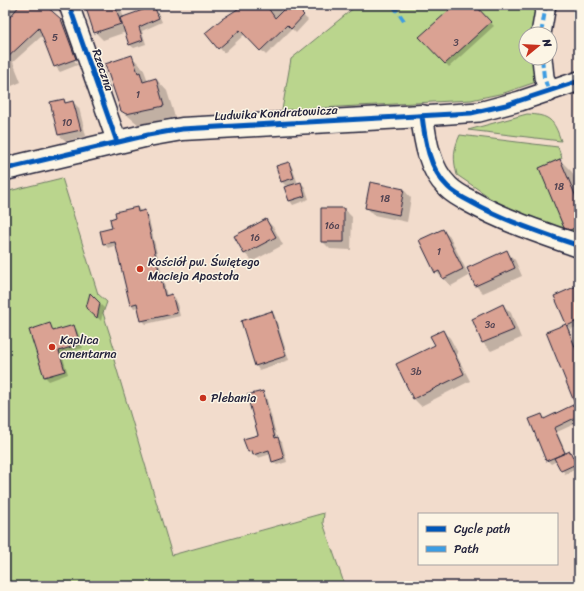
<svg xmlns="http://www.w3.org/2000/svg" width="584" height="591" font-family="Sriracha,sans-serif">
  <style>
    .green { fill: #bad58d; stroke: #6e7c64 }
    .shadow { fill: #0003 }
    .building { fill: #daa293; stroke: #22223b }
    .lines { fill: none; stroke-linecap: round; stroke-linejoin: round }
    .street-casing { stroke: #22223b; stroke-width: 22 }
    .secondary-casing { stroke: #22223b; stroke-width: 25 }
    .street { stroke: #fcf5e5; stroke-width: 19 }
    .secondary { stroke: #fcf5e5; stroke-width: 22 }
    .quiet { stroke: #3c9ce2; stroke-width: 4; stroke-dasharray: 8 4; stroke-linecap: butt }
    .cycleway-casing { stroke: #fcf5e5; stroke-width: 8 }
    .cycleway { stroke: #0057b8; stroke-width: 5 }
    .poi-dot { fill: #c8321e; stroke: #fcf5e5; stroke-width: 1.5 }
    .labels { text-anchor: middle; stroke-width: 3; stroke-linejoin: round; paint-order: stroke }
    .number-label { font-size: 10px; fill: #504251 }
    .street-label { font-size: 12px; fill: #22223b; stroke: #fcf5e5 }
    .poi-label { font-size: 12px; fill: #22223b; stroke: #fcf5e5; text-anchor: start }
  </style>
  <rect width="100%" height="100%" fill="#f2dccc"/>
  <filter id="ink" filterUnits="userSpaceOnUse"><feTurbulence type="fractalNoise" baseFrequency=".025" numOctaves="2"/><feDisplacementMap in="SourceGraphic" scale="8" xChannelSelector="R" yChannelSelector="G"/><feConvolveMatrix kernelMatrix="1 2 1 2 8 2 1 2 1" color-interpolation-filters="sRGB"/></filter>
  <g filter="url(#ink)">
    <path class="green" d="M353,5H540L537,34H526V58H536L539,81L504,93L471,100L282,110L291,59L355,7Z
      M527,114C550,115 554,120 561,141L468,130Z
      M460,135L558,147L562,158L540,168L566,231L579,226V237L486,201L488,196L457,175C453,159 453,150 460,135Z
      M62,178L98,294L107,302L103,313L116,354L114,360L172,555L324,513L323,523L345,586H5V192Z"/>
    <path class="shadow" d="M5,5H43L60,19L76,64L78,63L63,23L66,25L80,64L60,72L55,66L43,35L13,62L21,82L7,88L5,86V28L13,18L5,12Z
      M86,5H119L124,18L153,7L157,11L162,22L142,31L146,44L134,48L130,45L126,32L103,40L95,32Z
      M244,5H276L282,13L289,5H292L308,20L296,33L292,29L266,55L245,34L224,53L207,34Z
      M456,5H474L494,26L449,67L421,37Z
      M131,56L143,68L148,81L156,79L167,91L175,117L139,125L121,110Z
      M64,100L67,104L73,102L79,108L86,136L66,141L59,135L51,103Z
      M560,160L572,172L579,190V240L565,227Z
      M288,163L292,167L298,184L301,183L305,187L309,199L293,205L290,201L285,188L287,187L282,182L277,167Z
      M404,190L411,198L407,222L374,215L366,207Z
      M137,208L148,215L167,296L172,295L176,299L180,316L146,324L142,320L139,307L134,308L131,304L117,245L108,248L104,244L101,232L113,229Z
      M344,209L352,217L351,250L330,249L322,241Z
      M266,220L274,228L283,245L253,261L245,254L236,237Z
      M442,230L450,237L469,276L451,286L436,272Z
      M507,252L515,260L522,276L483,293L475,285Z
      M579,286V326L571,329L568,325V327L555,296Z
      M91,295L104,308L101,321L87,307Z
      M503,305L511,313L521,338L491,351L483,343Z
      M272,312L275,316L289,360L259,370L256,366L242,322Z
      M50,325L55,332L73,326L77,330L83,348L62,354L68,374L49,381L45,377L30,331Z
      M565,325L569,328L579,354V422L557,432L566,453L569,452L573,456L579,468L565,474L557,461L551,464L547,460L542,415L546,419L576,404Z
      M443,331L450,338L458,353L456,354L470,381L421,406L414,399L397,365L436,346Z
      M262,392L266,396L277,438L282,442L287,462L277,465L273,462L271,454L258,458L249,452L259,436Z"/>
    <path class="building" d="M20,5H45L61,19L76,59L54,67L39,28L5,60V23Z
      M85,5H115L121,24L94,33Z
      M244,5H266L275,18L288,5H294L304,15L291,29L287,25L260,51L240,30L218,49L205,33L222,19Z
      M455,5H475L491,22L445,64L419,37Z
      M154,6L159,18L139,27L143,40L129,45L120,18Z
      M132,55L138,73L140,72L143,82L156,78L164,106L126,114L121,111L105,64Z
      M64,99L65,103L73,101L81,130L58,135L50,102Z
      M560,159L579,204V226L570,230L564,228L539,168Z
      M289,162L294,178L281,182L276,166Z
      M301,182L305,196L289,201L284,187Z
      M370,182L404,189L399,215L365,208Z
      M137,207L138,212L145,210L165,296L172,294L177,313L141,321L137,303L130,305L115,242L103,244L100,231L112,228L110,219L116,217L115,212Z
      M321,208H344V242H321Z
      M266,219L276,237L244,254L234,236Z
      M443,229L463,269L443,279L439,271L435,273L419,240Z
      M507,250L515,268L475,286L467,268Z
      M579,285V320L567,326L554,296Z
      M90,293L100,303L97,318L86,308Z
      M503,304L514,330L482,343L472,319Z
      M272,311L286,356L255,366L241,321Z
      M50,323L53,331L74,325L80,344L59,351L65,371L44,377L29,330Z
      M566,324L579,357V416L554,428L565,453L546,461L529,419L542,414L544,419L575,404L546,332Z
      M443,330L464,374L413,399L396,364L435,345L430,336Z
      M263,391L275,438L278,437L284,458L272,462L269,450L253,455L252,451L248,452L243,439L258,435L247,395Z
      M570,451L576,464L561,471L554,458Z"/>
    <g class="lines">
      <g class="street-casing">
        <path id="street" d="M69,5L117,142
          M541,34L546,5
          M542,58L544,77L549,92
          M422,116L479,112L520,101L579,81"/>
      </g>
      <g class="secondary-casing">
        <path id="secondary" d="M5,169L148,135L182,129L422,116C425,140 429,169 448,187C454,193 463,198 471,202C505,221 542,233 579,246"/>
      </g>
      <use href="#street" class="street"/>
      <use href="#secondary" class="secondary"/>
      <path class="quiet" d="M393,5L404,21
        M541,34L546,5
        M542,58L544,77L549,92"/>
      <g class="cycleway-casing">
        <path id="cycleway" d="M69,5L117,142
          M422,116C425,140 429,169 448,187C454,193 463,198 471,202C505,221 542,233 579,246
          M5,169L148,135L182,129L471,113L506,105L579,81"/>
      </g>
      <use href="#cycleway" class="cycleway"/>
    </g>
  </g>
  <g class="poi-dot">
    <circle cx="140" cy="269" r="4"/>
    <circle cx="52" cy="347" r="4"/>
    <circle cx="203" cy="398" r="4"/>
  </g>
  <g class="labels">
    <g class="number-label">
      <text x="55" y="41">5</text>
      <text x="456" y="46">3</text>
      <text x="138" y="98">1</text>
      <text x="67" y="126">10</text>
      <text x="559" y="190">18</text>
      <text x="385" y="202">18</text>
      <text x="332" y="229">16a</text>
      <text x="255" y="241">16</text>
      <text x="439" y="255">1</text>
      <text x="490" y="328">3a</text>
      <text x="416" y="375">3b</text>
    </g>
    <g class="street-label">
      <text transform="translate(103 70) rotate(71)" y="4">Rzeczna</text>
      <text transform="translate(276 113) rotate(-3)" y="4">Ludwika Kondratowicza</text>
    </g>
    <g class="poi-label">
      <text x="148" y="266">Kościół pw. Świętego<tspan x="148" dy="14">Macieja Apostoła</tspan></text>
      <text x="60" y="344">Kaplica<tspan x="60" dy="14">cmentarna</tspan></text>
      <text x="211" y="402">Plebania</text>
    </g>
  </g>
  <rect width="584" height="591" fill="none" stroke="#fcf5e5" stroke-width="20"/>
  <rect x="10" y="10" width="564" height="571" fill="none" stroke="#22223b" stroke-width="1.5" filter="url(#ink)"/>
  <rect x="418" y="513" width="140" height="52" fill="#fcf5e5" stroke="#a5a1a1"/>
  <rect x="426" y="526" width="20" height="6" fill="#0057b8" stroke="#a5a1a1"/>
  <text x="454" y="533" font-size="12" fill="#22223b">Cycle path</text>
  <rect x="426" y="546" width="20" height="6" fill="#3c9ce2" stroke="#a5a1a1"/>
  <text x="454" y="553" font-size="12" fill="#22223b">Path</text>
  <g transform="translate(538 46) rotate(72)"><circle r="19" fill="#fcf5e5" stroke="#a5a1a1"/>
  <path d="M0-3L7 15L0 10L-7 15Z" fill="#c8321e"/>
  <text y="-6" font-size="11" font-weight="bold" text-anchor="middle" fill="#22223b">N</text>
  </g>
</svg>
